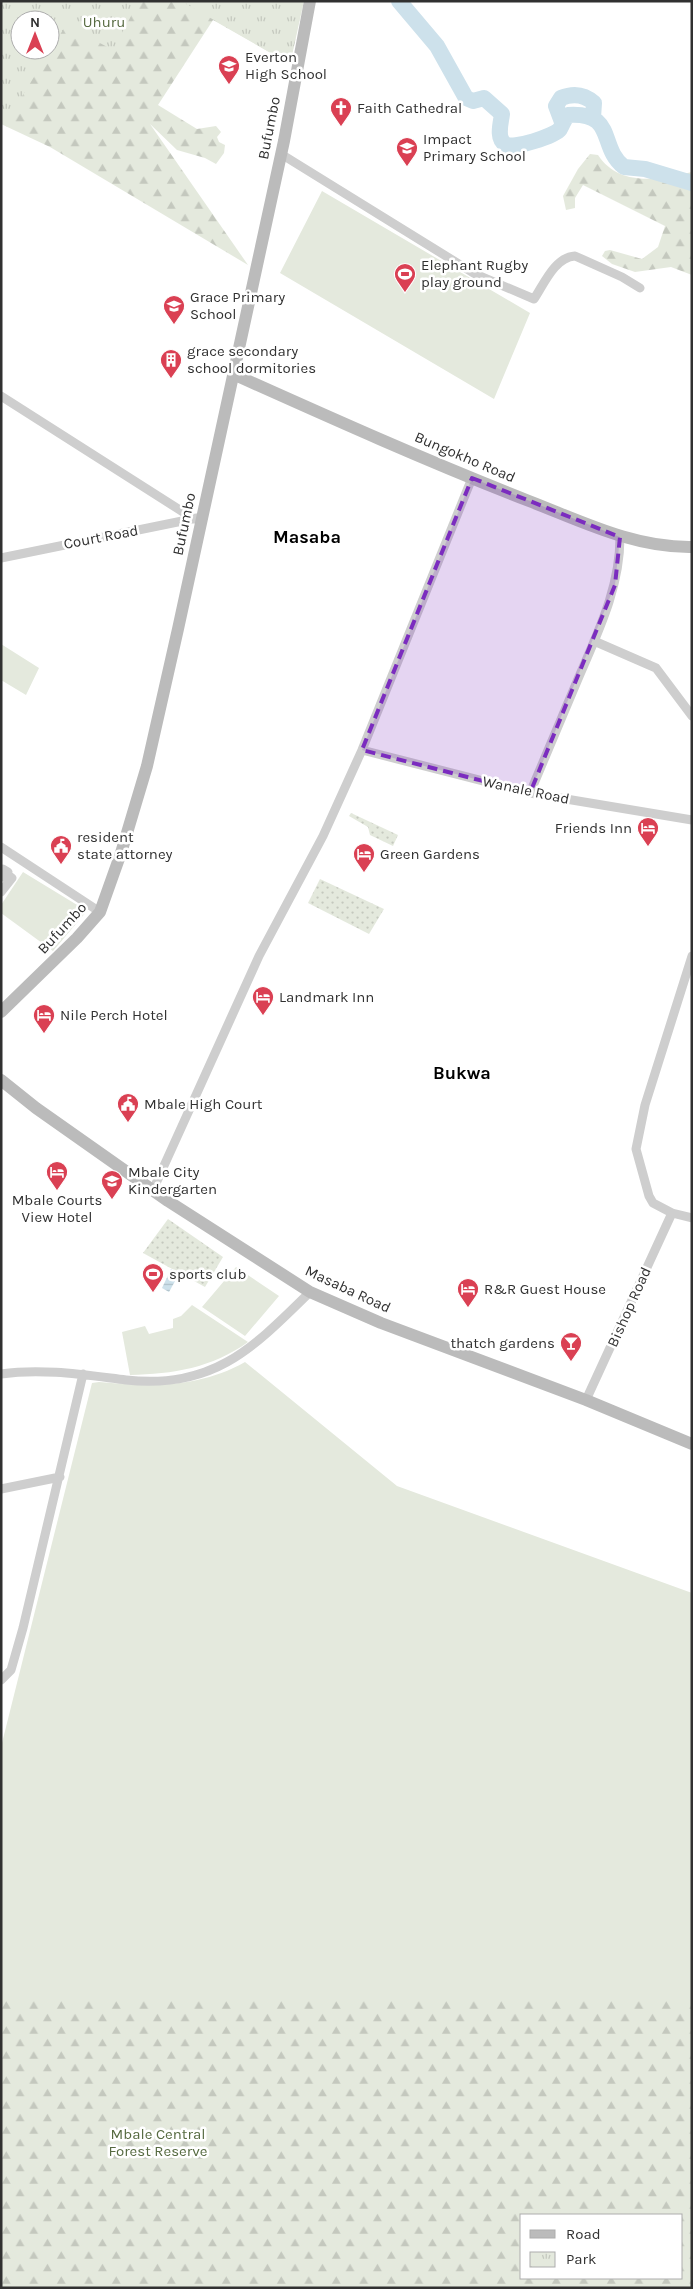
<svg xmlns="http://www.w3.org/2000/svg" width="693" height="2289" font-family="Karla,sans-serif">
  <style>
    .grass { fill: #e4e9dd }
    .forest { fill: url(#forest-firs); fill-rule: evenodd }
    .park { fill: url(#park-tufts); fill-rule: evenodd }
    .garden { fill: url(#garden-dots) }
    .water { fill: url(#water-rules) }
    .lines { fill: none; stroke-linecap: round; stroke-linejoin: round }
    .river { stroke: #cde1eb; stroke-width: 16 }
    .street { stroke: #cecece; stroke-width: 9 }
    .secondary { stroke: #bbb; stroke-width: 12 }
    .marked { fill: #7b2cbf; fill-opacity: 0.2; stroke: #7b2cbf; stroke-width: 4; stroke-dasharray: 10 6; stroke-linejoin: round }
    .labels { text-anchor: middle; stroke-width: 5; stroke-linejoin: round; paint-order: stroke }
    .park-label { font-size: 15px; fill: #566a40; stroke: #fff }
    .poi-label { font-size: 15px; fill: #313131; stroke: #fff; text-anchor: start }
    .street-label { font-size: 15px; fill: #313131; stroke: #fff }
    .quarter-label { font-size: 18px; font-weight: bold; fill: #000; stroke: #fff }
  </style>
  <defs>
    <pattern id="forest-firs" width="22" height="20" patternUnits="userSpaceOnUse" patternTransform="scale(1.25)"><rect width="22" height="20" fill="#e4e9dd"/><path d="M5 1l3.5 6h-7zM16 11l3.5 6h-7z" fill="#c4c8be"/></pattern>
    <pattern id="park-tufts" width="24" height="20" patternUnits="userSpaceOnUse" patternTransform="scale(1.25)"><rect width="24" height="20" fill="#e4e9dd"/><path d="M3 7l-1-3M5 7V3M7 7l1-3M15 17l-1-3M17 17v-4M19 17l1-3" fill="none" stroke="#c4c8be"/></pattern>
    <pattern id="garden-dots" width="8" height="8" patternUnits="userSpaceOnUse" patternTransform="scale(1.25)"><rect width="8" height="8" fill="#e4e9dd"/><path d="M2 2h.1M6 6h.1" fill="none" stroke="#c4c8be" stroke-width="1.8" stroke-linecap="round"/></pattern>
    <pattern id="water-rules" width="6" height="5" patternUnits="userSpaceOnUse" patternTransform="scale(1.25)"><rect width="6" height="5" fill="#cde1eb"/><path d="M0 2.5h6" fill="none" stroke="#b0c2ca"/></pattern>
  </defs>
  <rect width="100%" height="100%" fill="#fff"/>
  <path class="grass" d="M322,191L530,313L494,399L280,273Z
    M1,644L39,668L26,695L1,680Z
    M23,872L87,911L53,951L1,913V905Z
    M236,1267L279,1296L245,1336L202,1307Z
    M192,1305L248,1342C212,1368 173,1374 130,1375L122,1332L145,1326L149,1334L173,1328V1319L181,1316Z
    M245,1362L397,1486L692,1593V2129L1,2122V1747L92,1383L99,1382C150,1387 199,1388 245,1362Z"/>
  <path class="forest" d="M1,1H304L290,64L213,20L158,105L197,129L216,126L221,132L217,137L219,142L225,145L224,153L216,164L205,158L177,150L150,124L248,265L50,147L1,124ZM20,20H50V50H20Z
    M590,154L598,155C619,187 659,180 692,172V275L671,267L635,272L612,264L602,256L605,251L610,250L642,259L658,247L665,226L583,185L575,198V208L566,210L563,196L578,169Z
    M1,1997L692,1998V2288H1ZM522,2215H682V2278H522Z"/>
  <path class="park" d="M1,1H139L113,50L66,25L8,119L1,116ZM20,20H50V50H20Z
    M181,1H303L290,64Z"/>
  <path class="garden" d="M351,813L398,835L393,846L370,835L368,827L349,816Z
    M320,879L384,909L369,934L308,903Z
    M168,1219L223,1257L205,1287L143,1253Z"/>
  <path class="water" d="M171,1269L179,1274L169,1292L162,1288Z"/>
  <g class="lines">
    <path class="river" d="M399,1L437,46L466,98L473,101L484,98L502,114C501,123 496,138 505,144C512,150 555,136 560,129C563,124 564,119 568,115C617,112 598,147 624,167L645,169L692,183
      M562,122L556,106L561,98C573,93 584,94 594,103L593,118"/>
    <path class="street" d="M281,154L475,274L534,299C544,284 555,257 575,256L622,277L640,288
      M1,396L194,519
      M1,558L197,518
      M594,641L656,668L692,716
      M362,750L530,793L692,820
      M530,793C546,755 562,717 578,679C598,632 620,588 620,537
      M1,847L100,912
      M1,871L3,869L8,872L4,877L6,878L8,875L12,878L1,892
      M692,956L645,1105L636,1149L649,1196L653,1203L672,1213L692,1218
      M153,1190L259,956L323,836L362,750L472,478
      M1,1374C43,1368 85,1375 126,1380C214,1389 252,1349 310,1292
      M586,1400L672,1213
      M1,1489L60,1477
      M1,1680L11,1670L23,1628L83,1374"/>
    <path class="secondary" d="M233,374C331,418 429,462 529,501C581,521 634,548 692,547
      M1,1012L77,938L100,912L121,853L147,766L178,629L284,141L310,1
      M1,1080L36,1108L168,1201L310,1292L381,1323L586,1400L692,1444"/>
  </g>
  <path class="marked" d="M472,478L620,537L615,585L530,793L362,750Z"/>
  <defs>
    <g id="school-pin" transform="scale(1.125)"><path d="M0 17L-7.5 6A9.5 9.5 0 1 1 7.5 6Z" fill="#da4053" stroke="#fff"/><path d="M0-5L7-2L0 1L-7-2ZM-4 1L0 2.5L4 1V4Q0 6-4 4Z" fill="#fff"/></g>
    <g id="church-pin" transform="scale(1.125)"><path d="M0 17L-7.5 6A9.5 9.5 0 1 1 7.5 6Z" fill="#da4053" stroke="#fff"/><path d="M-1.2-6h2.4v3.5h3.3v2.4h-3.3V6h-2.4V-.1h-3.3v-2.4h3.3Z" fill="#fff"/></g>
    <g id="stadium-pin" transform="scale(1.125)"><path d="M0 17L-7.5 6A9.5 9.5 0 1 1 7.5 6Z" fill="#da4053" stroke="#fff"/><path d="M0-5a6.5 5 0 1 0 0 10a6.5 5 0 1 0 0-10ZM-3.5-1.8h7v3.6h-7Z" fill="#fff"/></g>
    <g id="building-pin" transform="scale(1.125)"><path d="M0 17L-7.5 6A9.5 9.5 0 1 1 7.5 6Z" fill="#da4053" stroke="#fff"/><path d="M-4-6H4V6H1V3H-1V6H-4ZM-2.5-4.3h1.7v1.8h-1.7ZM.8-4.3h1.7v1.8H.8ZM-2.5-1h1.7V.8h-1.7ZM.8-1h1.7V.8H.8Z" fill="#fff"/></g>
    <g id="hotel-pin" transform="scale(1.125)"><path d="M0 17L-7.5 6A9.5 9.5 0 1 1 7.5 6Z" fill="#da4053" stroke="#fff"/><path d="M-6-4.5h1.5V1H6V5H4.5V3h-9V5H-6ZM-4 0a1.8 1.8 0 1 1 3.6 0ZM.5 0V-2.5h3Q6-2.5 6 0Z" fill="#fff"/></g>
    <g id="civic-pin" transform="scale(1.125)"><path d="M0 17L-7.5 6A9.5 9.5 0 1 1 7.5 6Z" fill="#da4053" stroke="#fff"/><path d="M-.6-6.5H3V-4.5H.6V-3L4-1V1h2V6H-6V1h2V-1L-.6-3ZM-1.2 2.5V6h2.4V2.5Z" fill="#fff"/></g>
    <g id="bar-pin" transform="scale(1.125)"><path d="M0 17L-7.5 6A9.5 9.5 0 1 1 7.5 6Z" fill="#da4053" stroke="#fff"/><path d="M-6-5H6L.8 .8V4.5H3.5V6h-7V4.5H-.8V.8Z" fill="#fff"/></g>
  </defs>
  <g fill-rule="evenodd">
    <use href="#school-pin" x="229" y="66"/>
    <use href="#church-pin" x="341" y="108"/>
    <use href="#school-pin" x="407" y="148"/>
    <use href="#stadium-pin" x="405" y="274"/>
    <use href="#school-pin" x="174" y="306"/>
    <use href="#building-pin" x="171" y="360"/>
    <use href="#hotel-pin" x="648" y="828"/>
    <use href="#civic-pin" x="61" y="846"/>
    <use href="#hotel-pin" x="364" y="854"/>
    <use href="#hotel-pin" x="263" y="997"/>
    <use href="#hotel-pin" x="44" y="1015"/>
    <use href="#civic-pin" x="128" y="1104"/>
    <use href="#hotel-pin" x="57" y="1172"/>
    <use href="#school-pin" x="112" y="1181"/>
    <use href="#stadium-pin" x="153" y="1274"/>
    <use href="#hotel-pin" x="468" y="1289"/>
    <use href="#bar-pin" x="571" y="1343"/>
  </g>
  <g class="labels">
    <g class="park-label">
      <text x="104" y="27">Uhuru</text>
      <text x="158" y="2139">Mbale Central<tspan x="158" dy="17">Forest Reserve</tspan></text>
    </g>
    <g class="poi-label">
      <text x="245" y="62">Everton<tspan x="245" dy="17">High School</tspan></text>
      <text x="357" y="113">Faith Cathedral</text>
      <text x="423" y="144">Impact<tspan x="423" dy="17">Primary School</tspan></text>
      <text x="421" y="270">Elephant Rugby<tspan x="421" dy="17">play ground</tspan></text>
      <text x="190" y="302">Grace Primary<tspan x="190" dy="17">School</tspan></text>
      <text x="187" y="356">grace secondary<tspan x="187" dy="17">school dormitories</tspan></text>
      <text x="632" y="833" text-anchor="end">Friends Inn</text>
      <text x="77" y="842">resident<tspan x="77" dy="17">state attorney</tspan></text>
      <text x="380" y="859">Green Gardens</text>
      <text x="279" y="1002">Landmark Inn</text>
      <text x="60" y="1020">Nile Perch Hotel</text>
      <text x="144" y="1109">Mbale High Court</text>
      <text x="128" y="1177">Mbale City<tspan x="128" dy="17">Kindergarten</tspan></text>
      <text x="57" y="1205" text-anchor="middle">Mbale Courts<tspan x="57" dy="17">View Hotel</tspan></text>
      <text x="169" y="1279">sports club</text>
      <text x="484" y="1294">R&amp;R Guest House</text>
      <text x="555" y="1348" text-anchor="end">thatch gardens</text>
    </g>
    <g class="street-label">
      <text transform="translate(269 128) rotate(-79)" y="5">Bufumbo</text>
      <text transform="translate(465 457) rotate(23)" y="5">Bungokho Road</text>
      <text transform="translate(184 524) rotate(-78)" y="5">Bufumbo</text>
      <text transform="translate(101 537) rotate(-11)" y="5">Court Road</text>
      <text transform="translate(526 790) rotate(12)" y="5">Wanale Road</text>
      <text transform="translate(62 928) rotate(-47)" y="5">Bufumbo</text>
      <text transform="translate(348 1289) rotate(25)" y="5">Masaba Road</text>
      <text transform="translate(629 1307) rotate(-66)" y="5">Bishop Road</text>
    </g>
    <g class="quarter-label">
      <text x="307" y="543">Masaba</text>
      <text x="462" y="1079">Bukwa</text>
    </g>
  </g>
  <rect width="693" height="2289" fill="none" stroke="#313131" stroke-width="5"/>
  <rect x="520" y="2214" width="162" height="65" fill="#ffffff" stroke="#adadad"/>
  <rect x="530" y="2230" width="25" height="8" fill="#bbbbbb" stroke="#adadad"/>
  <text x="566" y="2239" font-size="15" fill="#313131">Road</text>
  <rect x="530" y="2252" width="25" height="15" fill="url(#park-tufts)" stroke="#adadad"/>
  <text x="566" y="2264" font-size="15" fill="#313131">Park</text>
  <g transform="translate(35 35)"><circle r="24" fill="#ffffff" stroke="#adadad"/>
  <path d="M0-4L9 19L0 12L-9 19Z" fill="#da4053"/>
  <text y="-8" font-size="14" font-weight="bold" text-anchor="middle" fill="#313131">N</text>
  </g>
</svg>
